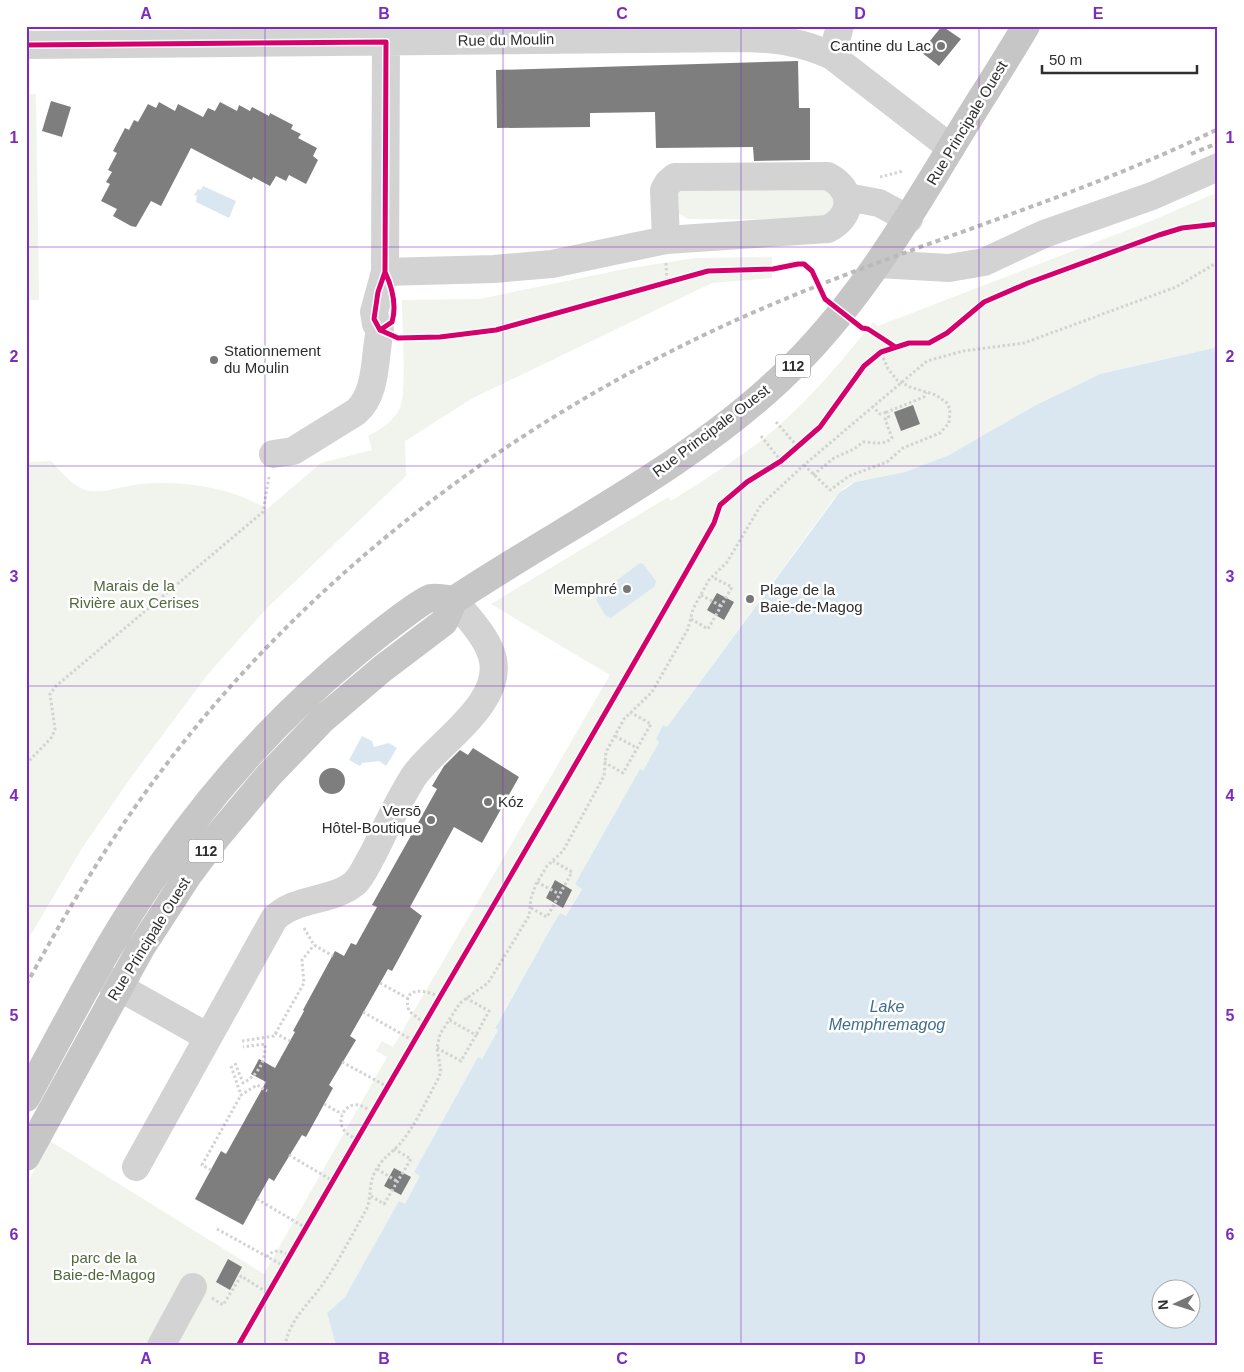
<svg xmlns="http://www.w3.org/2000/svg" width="1244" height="1372" font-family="Arial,sans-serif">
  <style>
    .green { fill: #f0f4ec }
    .water { fill: #dae7f0; fill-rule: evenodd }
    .building { fill: #7e7e7e }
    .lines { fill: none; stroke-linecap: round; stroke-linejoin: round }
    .path { stroke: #d3d3d3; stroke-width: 3; stroke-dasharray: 2.5 2.5; stroke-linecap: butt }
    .minor { stroke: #d3d3d3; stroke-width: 28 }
    .major { stroke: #c6c6c6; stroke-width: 28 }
    .rail { stroke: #bababa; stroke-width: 4; stroke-dasharray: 5 4; stroke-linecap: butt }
    .cycleway-casing { stroke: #fff; stroke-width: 8 }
    .cycleway { stroke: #d6006c; stroke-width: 5 }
    .grid { fill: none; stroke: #7b2cbf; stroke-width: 1; stroke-opacity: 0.55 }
    .poi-dot { fill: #777; stroke: #fff; stroke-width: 2 }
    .labels { text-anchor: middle; stroke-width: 5; stroke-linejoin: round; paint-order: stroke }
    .shield { fill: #fff; stroke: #6d6d6d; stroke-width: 1 }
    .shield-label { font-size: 14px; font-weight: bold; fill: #2e2e2e }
    .street-label { font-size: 15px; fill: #2e2e2e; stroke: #fff }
    .poi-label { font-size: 15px; fill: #2e2e2e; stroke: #fff; text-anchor: end }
    .park-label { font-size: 15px; fill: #52673e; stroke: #fff }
    .water-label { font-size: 16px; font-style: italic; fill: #406f8c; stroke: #fff }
    .neatline { fill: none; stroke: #7b2cbf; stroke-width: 2 }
    .grid-label { font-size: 16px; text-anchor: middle; font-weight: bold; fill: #7b2cbf }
  </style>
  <rect width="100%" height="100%" fill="#fff"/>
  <path class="green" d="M26,94H36L39,300H26Z
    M811,183L832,191C836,212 833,212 814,220L688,219L679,214L677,193L684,187Z
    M1218,192V347L1100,374L1034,406L949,455L905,472L854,482L844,488L832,501L667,727L663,726L656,739L660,742L643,771L640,770L575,884L582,888L566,917L560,913L552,926L495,1027L498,1030L482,1059L478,1057L414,1172L421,1176L405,1204L399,1202L345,1297L327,1313L336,1346H26V1185L50,1141L264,1274L387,1057L376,1051L382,1041L393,1047L610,675L491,604L668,497L671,501C706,478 743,457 775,429C812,397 843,360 873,322L878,326L1151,221Z
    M772,257V278L712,283L473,398L405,441L406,476L266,609L208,674L132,776L82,848L26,943V462L51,461C62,472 73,488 90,491C106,493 124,486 140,484C182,480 231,487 267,509L321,463L372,450L368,436C380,430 394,421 400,408C407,393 402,322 402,300L479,299L625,269L695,258Z"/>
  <path class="water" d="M203,186L236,201L229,218L196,202L197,196L194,195L198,189L201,190Z
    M1218,347V1346H336L327,1313L345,1297L399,1201L405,1204L420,1176L414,1172L478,1057L482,1059L498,1030L495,1028L552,926L560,913L566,916L582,889L575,884L640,769L643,771L659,742L656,739L663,725L667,727L839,493L855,482L905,472L949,455L1034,406L1100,374ZM1162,1290H1192V1320H1162Z
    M640,563L643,564L656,581L655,586L611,618L606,616L596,600L597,595Z
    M362,736L372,741L374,747L389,743L397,748L386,766L379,761L362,763L360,766L349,760Z"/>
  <path class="building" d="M942,26L961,39L939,66L921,52Z
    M798,61L799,108H810V160L754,161L753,147L656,148L655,112L590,113V127L497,128L496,70Z
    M51,101L71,107L62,137L42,131Z
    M159,102L175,111L178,104L203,117L208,108L215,111L220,102L237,111L239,105L250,111L252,107L269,116L270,113L293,125L291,129L301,134L298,138L317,148L313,156L318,160L306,184L289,175L286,181L276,176L270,186L253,177L252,180L191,148L161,206L151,201L136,227L131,226L113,216L117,209L101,201L110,184L106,182L112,172L108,170L117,153L113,151L125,128L129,130L134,120L138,122L148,104L156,108Z
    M913,405L920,424L901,431L894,412Z
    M717,593L734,602L724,620L707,610Z
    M473,748L519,777L482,843L454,827L410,907L422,916L392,971L388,969L350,1036L356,1040L329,1085L333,1088L306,1137L302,1135L274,1181L269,1178L243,1225L195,1199L221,1151L226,1154L266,1082L251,1074L259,1059L275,1068L295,1032L293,1031L304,1011L303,1010L335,951L344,956L351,943L356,945L377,907L372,905L437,789L432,786L444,766L460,750L468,755Z
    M319 781a13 13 0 1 1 26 0a13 13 0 1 1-26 0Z
    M555,880L572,890L563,908L546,898Z
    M394,1168L411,1177L401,1195L384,1186Z
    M228,1259L242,1267L230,1290L216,1282Z"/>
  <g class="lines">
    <path class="path" d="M880,177L903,171
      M666,263L667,282
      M872,406L880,414L887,412
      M776,422L798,447
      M761,436L781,461
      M804,465L830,490L849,476L887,462L903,448L940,433L949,423L950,409L947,403L936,395L910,387L897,380L888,369L881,352
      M813,475L834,458L854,449L863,442C874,442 883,446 892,438L885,419L889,418L887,412L924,397L926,392
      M701,595L721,606
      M691,619L708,629L732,587L712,577
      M615,736L637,748
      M604,762L623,773L651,724L630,712
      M26,764L52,737L55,729L50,694L56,686L263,512L269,477
      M537,882L559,894
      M531,908L547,917L572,872L553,861
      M304,928L314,945L333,956
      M380,983L409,999
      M466,998L489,1011L476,1035
      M363,1012L414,1041
      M424,1023L409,1011C401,986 425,989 439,997
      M275,1033L290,1041
      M242,1041L274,1036L304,983L302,960L314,945
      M437,1048L461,1061L476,1035L449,1020
      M342,1062L388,1087
      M235,1063L243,1083C258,1075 266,1061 265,1044L243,1047
      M231,1066L241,1095L257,1085L267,1091
      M324,1104L342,1114
      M357,1140C353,1137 347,1135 344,1130C336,1120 345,1103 358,1105C364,1106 369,1110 373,1113
      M289,1155L333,1181
      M377,1169L398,1182
      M211,1170L202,1165L241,1095
      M371,1196L384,1204L411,1159L394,1149
      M257,1199L306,1228
      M217,1229L284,1266
      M267,1257C274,1248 281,1251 290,1256
      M212,1298L223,1305L241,1276L268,1293
      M285,1346C289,1320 309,1304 323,1284C339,1261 352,1235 366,1210C372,1198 368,1185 375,1172C383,1156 393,1153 403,1140C417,1122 427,1099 438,1079L441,1072L437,1048L440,1034L460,1003L488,983L529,916L531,898L536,884L547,866L563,851L604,776L606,752L624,719L652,692L688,629L693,609L709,580L727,562L761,505L804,465L927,361L963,351L1024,343L1176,287L1218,262"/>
    <path class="minor" d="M26,45L745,38C777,39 803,42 832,56L951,148
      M832,56L840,26
      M847,197L879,203L909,219
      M878,264L949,268L984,262L1044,234L1152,196L1218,167
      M385,272L494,269L552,264L666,240L828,229C854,215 854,190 828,176L675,177L668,183L664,190L666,240
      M273,454L293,451L356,412C378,393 374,356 380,330L376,324L374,312L385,272L386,42
      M94,973L208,1037
      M136,1167L274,919C294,897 333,902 355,883C363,875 367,864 373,854C386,828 398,801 414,776C437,743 509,701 491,653C484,633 466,616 454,600
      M161,1346L193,1287"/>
    <path class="major" d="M26,1098C64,1029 99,959 142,894C201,803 274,720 358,651C369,642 421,600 431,598C438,597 447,599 454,600
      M26,1157L141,948L189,874L216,838L269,775L323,719L382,669L444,622L454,600C561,529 687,467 780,379C852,312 902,229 952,146C976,106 1002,67 1026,26"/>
    <path class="rail" d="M1191,154L1218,143
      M26,985C59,925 93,867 133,810C287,589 506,421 752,313C905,246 1068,202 1218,129"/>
    <g class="cycleway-casing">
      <path id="cycleway" d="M26,45L386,42L385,272L378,292L374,319L380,330L398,338L440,337L496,330L708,271L773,269L798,264H804L812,271L825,299L862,328L868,329L894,346
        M380,330L392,322C397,305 392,287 385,272
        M238,1346C395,1070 558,799 714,523L720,505L747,482L781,461L820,427L864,366L881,352L909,343H929L947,333L984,302L1028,283L1159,235L1182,228L1218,224"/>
    </g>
    <use href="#cycleway" class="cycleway"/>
  </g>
  <path class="grid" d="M265,26V1346M503,26V1346M741,26V1346M979,26V1346M26,247H1218M26,466H1218M26,686H1218M26,906H1218M26,1125H1218"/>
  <g class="poi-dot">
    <circle cx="941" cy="46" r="5"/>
    <circle cx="214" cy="360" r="5"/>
    <circle cx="627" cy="589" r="5"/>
    <circle cx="750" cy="599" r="5"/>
    <circle cx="488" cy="802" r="5"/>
    <circle cx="431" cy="820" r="5"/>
  </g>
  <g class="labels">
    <g class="shield">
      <rect x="775.5" y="354.5" width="35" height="23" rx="4"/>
      <rect x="188.5" y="839.5" width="35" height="23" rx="4"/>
    </g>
    <g class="shield-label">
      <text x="793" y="371">112</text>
      <text x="206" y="856">112</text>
    </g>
    <g class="street-label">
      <text transform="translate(506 40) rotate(-1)" y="5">Rue du Moulin</text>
      <text transform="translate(967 123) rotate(-59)" y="5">Rue Principale Ouest</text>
      <text transform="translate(711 431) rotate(-37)" y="5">Rue Principale Ouest</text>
      <text transform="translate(149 939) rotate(-58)" y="5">Rue Principale Ouest</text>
    </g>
    <g class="poi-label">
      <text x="931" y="51">Cantine du Lac</text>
      <text x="224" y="356" text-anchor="start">Stationnement<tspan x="224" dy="17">du Moulin</tspan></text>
      <text x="617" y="594">Memphré</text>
      <text x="760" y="595" text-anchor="start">Plage de la<tspan x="760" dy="17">Baie-de-Magog</tspan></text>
      <text x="498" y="807" text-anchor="start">Kóz</text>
      <text x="421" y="816">Versō<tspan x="421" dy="17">Hôtel-Boutique</tspan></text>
    </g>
    <g class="park-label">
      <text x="134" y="591">Marais de la<tspan x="134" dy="17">Rivière aux Cerises</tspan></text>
      <text x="104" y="1263">parc de la<tspan x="104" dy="17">Baie-de-Magog</tspan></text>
    </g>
    <g class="water-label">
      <text x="887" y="1012">Lake<tspan x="887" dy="18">Memphremagog</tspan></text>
    </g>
  </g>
  <rect width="1244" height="1372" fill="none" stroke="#ffffff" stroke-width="55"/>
  <g transform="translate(1176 1304) rotate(266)"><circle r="24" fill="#ffffff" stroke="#ababab"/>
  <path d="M0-4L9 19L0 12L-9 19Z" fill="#777777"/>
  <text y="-8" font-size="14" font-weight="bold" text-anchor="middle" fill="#2e2e2e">N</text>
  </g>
  <path d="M1042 65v8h155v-8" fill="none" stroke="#2e2e2e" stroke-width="2.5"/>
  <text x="1049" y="65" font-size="15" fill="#2e2e2e" stroke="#ffffff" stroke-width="4" paint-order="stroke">50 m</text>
  <rect x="28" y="28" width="1188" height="1316" class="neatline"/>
  <g class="grid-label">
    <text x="146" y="19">A</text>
    <text x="384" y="19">B</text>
    <text x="622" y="19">C</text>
    <text x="860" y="19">D</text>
    <text x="1098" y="19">E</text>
    <text x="14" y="143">1</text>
    <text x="1230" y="143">1</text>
    <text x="14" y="362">2</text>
    <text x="1230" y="362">2</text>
    <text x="14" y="582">3</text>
    <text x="1230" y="582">3</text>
    <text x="14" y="801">4</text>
    <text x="1230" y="801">4</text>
    <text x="14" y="1021">5</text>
    <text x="1230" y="1021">5</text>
    <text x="14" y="1240">6</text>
    <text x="1230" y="1240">6</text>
    <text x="146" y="1364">A</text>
    <text x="384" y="1364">B</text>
    <text x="622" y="1364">C</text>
    <text x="860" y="1364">D</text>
    <text x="1098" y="1364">E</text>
  </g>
</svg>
